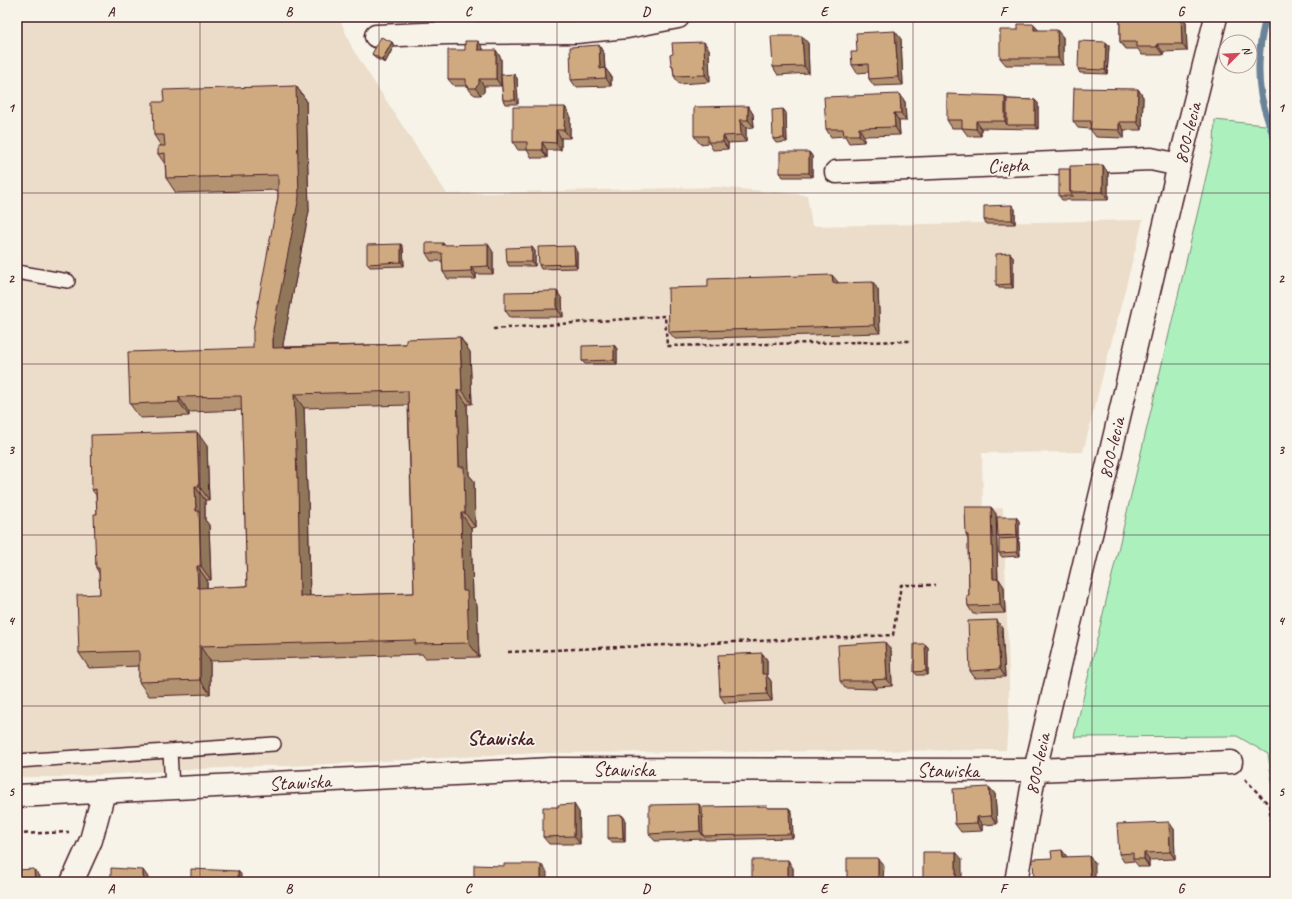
<svg xmlns="http://www.w3.org/2000/svg" width="1292" height="899" font-family="Caveat,sans-serif">
  <style>
    .built { fill: #ebddc9 }
    .green { fill: #acf1bd; stroke: #7b8874 }
    .lines { fill: none; stroke-linecap: round; stroke-linejoin: round }
    .stream { stroke: #6a8398; stroke-width: 7 }
    .lane-casing { stroke: #4a1f2b; stroke-width: 16 }
    .street-casing { stroke: #4a1f2b; stroke-width: 25 }
    .path { stroke: #4a1f2b; stroke-width: 2.5; stroke-dasharray: 4 3; stroke-linecap: butt }
    .lane { stroke: #f7f3e8; stroke-width: 13 }
    .street { stroke: #f7f3e8; stroke-width: 22 }
    .wall { fill: #b2926f; stroke: #4a1f2b; fill-rule: evenodd }
    .shaded-wall { fill: #91775a; stroke: #4a1f2b }
    .building { fill: #cfaa81; stroke: #4a1f2b; fill-rule: evenodd }
    .grid { fill: none; stroke: #4a1f2b; stroke-width: 1; stroke-opacity: 0.55 }
    .labels { text-anchor: middle; stroke-width: 3.5; stroke-linejoin: round; paint-order: stroke }
    .street-label { font-size: 20px; fill: #4a1f2b; stroke: #f7f3e8 }
    .neighbourhood-label { font-size: 21px; font-weight: bold; fill: #4a1f2b; stroke: #f7f3e8 }
    .neatline { fill: none; stroke: #4a1f2b; stroke-width: 1.5 }
    .grid-label { font-size: 13px; text-anchor: middle; font-weight: bold; fill: #4a1f2b }
  </style>
  <rect width="100%" height="100%" fill="#f7f3e8"/>
  <filter id="ink" filterUnits="userSpaceOnUse"><feTurbulence type="fractalNoise" baseFrequency=".025" numOctaves="2"/><feDisplacementMap in="SourceGraphic" scale="8" xChannelSelector="R" yChannelSelector="G"/><feConvolveMatrix kernelMatrix="1 2 1 2 8 2 1 2 1" color-interpolation-filters="sRGB"/></filter>
  <g filter="url(#ink)">
    <path class="built" d="M17,17H339L352,48L447,194L717,187L807,195L812,226L1143,220L1083,452L982,453L983,509L1003,508L1009,676V709L1006,750L539,753L289,766H255L64,777H17Z"/>
    <path class="green" d="M1215,120L1275,126V801L1268,754L1237,736L1074,737L1214,143Z"/>
    <g class="lines">
      <path class="stream" d="M1267,17C1259,37 1257,73 1261,95C1264,110 1270,126 1275,140"/>
      <g class="lane-casing">
        <path id="lane" d="M17,272L68,281
          M170,751L172,789
          M17,761L274,744"/>
      </g>
      <g class="street-casing">
        <path id="street" d="M376,36L447,33L576,32L627,27L678,17
          M836,172L1151,159L1179,165
          M17,796L552,769L1035,770L1231,762
          M72,882L91,840L104,792
          M1016,882L1035,770L1179,165L1216,17"/>
      </g>
      <path class="path" d="M493,329L665,316L667,346L911,341
        M508,652L893,635L901,585H935
        M1245,779L1269,805L1275,849
        M17,834L69,832"/>
      <use href="#lane" class="lane"/>
      <use href="#street" class="street"/>
    </g>
    <path class="wall" d="M1120,17H1183L1186,22L1187,51L1163,52V55H1142L1138,49H1126L1120,42Z
      M1018,30H1038L1063,37V65H1006L1000,58Z
      M901,39L903,85L874,86L869,79V72L857,73L852,65L857,52Z
      M392,42L394,46L385,63L375,58L372,54Z
      M1106,42L1109,46L1107,74L1080,73L1078,69Z
      M808,43L809,73L778,75L773,67Z
      M483,48V50L501,58V75L517,78L518,104H505L503,100L501,77V86H484V92L481,95H475L471,92L467,86H454L448,79L465,50Z
      M709,49L710,82L679,84L674,76L673,68L671,64Z
      M604,53L605,68L611,76V86L576,87L571,80Z
      M296,86L306,100L309,211L283,344V347L406,344L460,337L470,352L472,404H467L469,475L474,481L475,527L471,528L473,598L477,605L479,657L425,658L422,654L210,661V694L149,696L139,682V666L89,668L79,653L100,594L99,573L96,568L97,514L96,495L92,490L207,446L209,500H205V520L209,525L211,580H207V588L247,586L242,410L189,412V416L140,418L130,404L253,348L278,197V190L176,193L166,178L165,164L158,154L161,146L154,135L164,102ZM408,405L414,593L310,596L308,492L307,489L304,408Z
      M1138,89L1143,97L1142,130H1124V138L1096,137L1090,129L1078,128L1073,121Z
      M900,94L905,102L906,121H899L900,135L864,136V142L849,143L845,136L831,137L826,129Z
      M1005,96L1007,99L1035,100L1038,103V129L981,128V136H968L962,128H952L947,120Z
      M748,106L753,114L754,127L746,128V142L728,143V149L713,150L709,143L700,144L694,136Z
      M565,107L570,115V138H561V150H547V158H532L527,150H518L513,142Z
      M783,109L786,113L787,142L776,143L773,139Z
      M809,152L812,156V177H783L780,173Z
      M1108,173V200H1062L1059,196Z
      M1015,209V224H986L984,220Z
      M443,243L444,245L493,252V274H476V279H448L443,272L442,261H431L426,253Z
      M403,247L404,266L370,267L367,264Z
      M577,250V268L541,269L539,265Z
      M535,251V266H509L507,262Z
      M1010,253L1013,257V288H999L996,285Z
      M838,282V283L878,290L880,333L675,339L669,332Z
      M562,299L563,317H510L505,310Z
      M614,345L617,349V364H585L582,361Z
      M991,507L996,514L998,579L1004,587L1005,613L973,614L968,606L969,596L968,539L966,535Z
      M1016,517L1019,521V539H1017L1019,542L1020,556L1002,557L999,553L1000,539L998,536Z
      M1002,628L1005,677L975,678L970,671Z
      M925,644L928,647V675H917L914,672Z
      M891,650L892,686L877,687L876,689L845,688L840,681Z
      M762,653L767,660V676L771,681L772,701L725,703L720,696Z
      M989,787L995,794L997,824L982,825V831L961,832L955,824Z
      M558,807L579,812L580,844H549L543,837Z
      M702,808H789L792,812L793,838L705,840V839L655,841L649,834Z
      M622,815L625,819V842H611L608,838Z
      M1174,829L1175,859L1149,860V867H1139L1134,861L1124,862L1119,854Z
      M793,868V882H752Z"/>
    <path class="shaded-wall" d="M1181,17H1183L1186,22L1187,51L1182,44Z
      M1034,24L1039,31L1034,30Z
      M1057,30L1063,37V65L1058,58Z
      M895,31L901,39L903,85L898,77Z
      M802,36L808,43L809,73L804,66Z
      M478,41L483,48V58L478,50Z
      M392,42L394,46L385,63L382,60Z
      M704,42L709,49L710,82L705,75Z
      M1106,42L1109,46L1107,74L1105,70Z
      M1157,44L1163,52V55L1157,47Z
      M599,45L604,53L605,76L600,69Z
      M496,50L501,58V86L496,79Z
      M605,68L611,76V86L606,78Z
      M514,74L517,78L518,104L515,100Z
      M479,79L484,86V92L481,95L475,88Z
      M296,86L306,100L309,211L283,344V362L273,348V330Z
      M1138,89L1143,97L1142,130L1137,122Z
      M900,94L905,102L906,121L901,113Z
      M1005,96L1010,103L1007,125L1005,121Z
      M1035,100L1038,103V129L1035,125Z
      M748,106L753,114L754,127L748,120Z
      M565,107L570,115V138L564,130Z
      M783,109L786,113L787,142L784,138Z
      M894,113L899,121L900,135L895,127Z
      M740,120L746,128V142L741,135Z
      M976,121L981,128V136L976,129Z
      M1119,122L1124,130V138L1119,130Z
      M859,128L864,136V142L859,135Z
      M556,130L561,138V150L556,143Z
      M723,136L728,143V149L723,142Z
      M542,142L547,150V158L542,150Z
      M809,152L812,156V177L809,173Z
      M1103,165L1108,173V200L1103,192Z
      M1012,205L1015,209V224L1012,220Z
      M401,244L403,247L404,266L401,262Z
      M488,244L493,252V274L488,266Z
      M574,246L577,250V268L575,264Z
      M532,247L535,251V266L532,262Z
      M1010,253L1013,257V288L1011,284Z
      M471,267L476,274V279L471,271Z
      M832,275L838,282V291L833,283Z
      M873,282L878,290L880,333L874,325Z
      M557,291L562,299L563,317L557,309Z
      M460,337L470,352L472,404L462,390Z
      M614,345L617,349V364L614,360Z
      M457,390L467,404L469,475L474,481L475,527L465,513L459,467Z
      M294,394L304,408L307,489L308,492L310,611L300,596Z
      M179,397L189,412V416L179,402Z
      M197,432L207,446L209,500L199,486Z
      M195,486L205,500V520L209,525L211,580L201,566L196,511Z
      M991,507L996,514L998,587L993,579Z
      M461,513L471,528L473,598L477,605L479,657L469,643L463,591Z
      M1016,517L1019,521V539L1017,535Z
      M1017,538L1019,542L1020,556L1017,552Z
      M197,566L207,580V602L198,588Z
      M999,579L1004,587L1005,613L1000,605Z
      M997,620L1002,628L1005,677L1000,669Z
      M885,642L891,650L892,686L887,679Z
      M925,644L928,647V675L926,671Z
      M200,646L210,661V694L200,680Z
      M762,653L767,660V676L771,681L772,701L767,694L762,674Z
      M871,680L877,687L876,689L871,681Z
      M989,787L995,794L997,824L991,816Z
      M574,804L579,812L580,844L574,836Z
      M699,804L704,811L703,836L700,831Z
      M789,808L792,812L793,838L790,834Z
      M622,815L625,819V842L623,838Z
      M977,817L982,825V831L977,823Z
      M1169,822L1174,829L1175,859L1170,852Z
      M1062,850L1068,858L1063,857Z
      M956,852L962,859V882H956Z
      M1144,853L1149,860V867L1144,859Z
      M1089,856L1095,863V882H1091Z
      M878,858L884,866L883,882H878Z
      M788,860L793,868V882H791L788,878Z
      M541,864L547,872V882H541Z
      M34,869L40,876V882H35Z
      M143,870L148,877V882H143Z
      M238,871L241,874V882H238Z
      M782,878L785,882H782Z"/>
    <path class="building" d="M1120,17H1181L1182,44H1157V47H1137V42H1120Z
      M1018,24H1034V30H1057L1058,58H1000V30H1018Z
      M895,31L898,77L869,79L868,64L852,65L851,52H857L856,33Z
      M771,36H802L804,66L773,67Z
      M381,37L392,42L382,60L372,54Z
      M465,41H478V50H496V79H479V84L475,88H470L466,84V79H448V50H465Z
      M1079,41L1106,42L1105,70L1078,69Z
      M704,42L705,75L674,76L673,66L671,64L670,55L673,54L672,43Z
      M599,45L600,69L605,68L606,78L571,80L570,47Z
      M514,74L515,100H503L501,75Z
      M296,86L299,197L273,330V348L406,344V339L460,337L462,390H457L459,467H464L465,513H461L463,591H467L469,643L415,644V640L200,646V680L139,682V651L79,653L77,595L100,594L99,568H96L94,514H97L96,489L92,490L91,435L197,432L199,486H195L196,511H199L201,566H197L198,588L247,586L241,396L179,397V402L130,404L128,352L253,348V330L278,197V175L166,178L165,153L158,154V146H165L164,135H154L153,102H164L163,90ZM408,391L414,593L300,596L298,478H297L294,394Z
      M1074,88L1138,89L1137,122H1119V130L1090,129L1091,121H1073Z
      M900,94L901,113H894L895,127L859,128V135H844L843,129H826L824,97Z
      M947,94L1005,96V121H976V129L962,128V120H947Z
      M1007,99L1035,100V125H1007Z
      M748,106V120H740L741,135L723,136V142H708V136H694V107Z
      M513,107H565L564,130H556V143L542,142V150H527V142H513Z
      M783,109L784,138L773,139L772,110Z
      M780,152H809V173H780Z
      M1103,165V192H1070V166Z
      M1059,169H1070V192L1073,196H1059Z
      M1012,205V220H984V206Z
      M426,243H443L442,245L488,244V266L471,267V271L443,272L442,253H426Z
      M401,244V262L367,264V245Z
      M574,246L575,264L539,265L538,247Z
      M532,247V262H507L506,248Z
      M1010,253L1011,284L996,285V254Z
      M832,275L833,283L873,282L874,325L669,332L668,288L708,287V279Z
      M557,291V309L505,310V292Z
      M614,345V360L582,361V346Z
      M965,507H991L993,579H999L1000,605L968,606L967,596H969L968,535H966Z
      M997,517H1016L1017,535L998,536Z
      M1017,538V552L999,553V539Z
      M997,620L1000,669L970,671L968,621Z
      M885,642L887,679L871,680V681H840L838,645Z
      M914,644H925L926,671L914,672Z
      M762,653V674H766L767,694L720,696L718,655Z
      M989,787L991,816L977,817V823L955,824L953,789Z
      M574,804V836L543,837V807H558V805Z
      M699,804L700,831L649,834V805Z
      M767,806V808H789L790,834L703,836L702,807Z
      M622,815L623,838H608V816Z
      M1169,822L1170,852L1144,853V859H1133V853L1119,854L1117,824Z
      M1062,850L1063,857L1089,856L1091,882H1034L1033,859L1052,858L1051,851Z
      M923,852H956V882H923Z
      M847,858H878V882H847Z
      M752,860H788V878H782V882H752Z
      M504,864H541V882H474V865L504,866Z
      M111,868L143,870V882H111Z
      M34,869L35,882H17V870Z
      M191,869L238,871V882H191Z"/>
  </g>
  <path class="grid" d="M200,17V882M379,17V882M557,17V882M735,17V882M913,17V882M1092,17V882M17,193H1275M17,364H1275M17,535H1275M17,706H1275"/>
  <g class="labels">
    <g class="street-label">
      <text transform="translate(1187 133) rotate(-76)" y="7">800-lecia</text>
      <text transform="translate(1008 165) rotate(-2)" y="7">Ciepła</text>
      <text transform="translate(1111 448) rotate(-77)" y="7">800-lecia</text>
      <text transform="translate(1037 764) rotate(-78)" y="7">800-lecia</text>
      <text x="624" y="776">Stawiska</text>
      <text x="948" y="777">Stawiska</text>
      <text transform="translate(300 782) rotate(-3)" y="7">Stawiska</text>
    </g>
    <g class="neighbourhood-label">
      <text x="500" y="745">Stawiska</text>
    </g>
  </g>
  <rect width="1292" height="899" fill="none" stroke="#f7f3e8" stroke-width="44"/>
  <g transform="translate(1238 54) rotate(66)"><circle r="19" fill="#f7f3e8" stroke="#b29e9c"/>
  <path d="M0-3L7 15L0 10L-7 15Z" fill="#d1495b"/>
  <text y="-6" font-size="11" font-weight="bold" text-anchor="middle" fill="#4a1f2b">N</text>
  </g>
  <rect x="22" y="22" width="1248" height="855" class="neatline"/>
  <g class="grid-label">
    <text x="111" y="16">A</text>
    <text x="289" y="16">B</text>
    <text x="468" y="16">C</text>
    <text x="646" y="16">D</text>
    <text x="824" y="16">E</text>
    <text x="1003" y="16">F</text>
    <text x="1181" y="16">G</text>
    <text x="11" y="112">1</text>
    <text x="1281" y="112">1</text>
    <text x="11" y="283">2</text>
    <text x="1281" y="283">2</text>
    <text x="11" y="454">3</text>
    <text x="1281" y="454">3</text>
    <text x="11" y="625">4</text>
    <text x="1281" y="625">4</text>
    <text x="11" y="796">5</text>
    <text x="1281" y="796">5</text>
    <text x="111" y="893">A</text>
    <text x="289" y="893">B</text>
    <text x="468" y="893">C</text>
    <text x="646" y="893">D</text>
    <text x="824" y="893">E</text>
    <text x="1003" y="893">F</text>
    <text x="1181" y="893">G</text>
  </g>
</svg>
